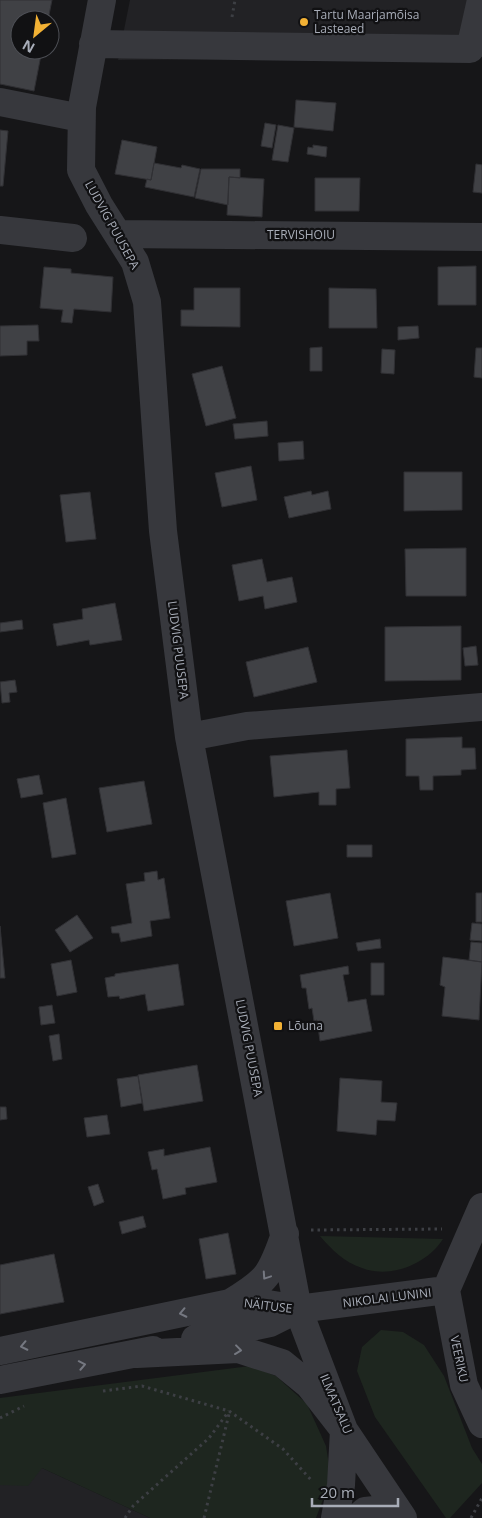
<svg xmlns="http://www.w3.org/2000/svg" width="482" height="1518" font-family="'Open Sans',sans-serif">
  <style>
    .built { fill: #222225 }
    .green { fill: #1e261f }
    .building { fill: #404145; stroke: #303034 }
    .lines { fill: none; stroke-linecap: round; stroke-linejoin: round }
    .path { stroke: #3d3f44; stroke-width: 3; stroke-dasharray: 2.5 4; stroke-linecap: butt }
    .minor { stroke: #37383d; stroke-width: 28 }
    .oneway { stroke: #757881 }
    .poi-dot { fill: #f2b134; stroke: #111113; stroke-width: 2 }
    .labels { text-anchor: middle; stroke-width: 4.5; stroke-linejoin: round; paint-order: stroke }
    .poi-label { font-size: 12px; fill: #a8adb8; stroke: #111113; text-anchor: start }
    .street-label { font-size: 12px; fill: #a8adb8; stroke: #111113 }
  </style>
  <rect width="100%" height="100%" fill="#161618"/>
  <path class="built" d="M130,0H482V57L118,60Z
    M42,1468L150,1518H0V1485Z"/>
  <path class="green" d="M320,1236L443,1239C427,1264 391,1279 362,1268C344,1262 332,1250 320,1236Z
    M381,1330L403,1332L424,1345L444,1376L472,1448L482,1464V1483L450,1518H446L375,1417L357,1371L362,1347Z
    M250,1366L276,1376L307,1404L326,1446L331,1478L316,1518H150L42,1468L28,1486L0,1485V1398Z"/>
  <path class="building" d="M0,0H52L48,20H20V50H42L34,91L0,84Z
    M296,100L336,103L333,131L294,127Z
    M265,123L276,125L272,148L261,146Z
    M278,125L294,128L288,162L272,160Z
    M0,130L8,131L3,186H0Z
    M122,140L157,147L151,180L115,174Z
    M313,145L327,147L326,157L307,154L308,147L313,148Z
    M154,163L181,168L182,165L200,169L194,197L145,187L147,179L151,180Z
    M476,164L482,165V193L473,192Z
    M201,169H240V178L229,177L228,205L195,198Z
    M229,177L264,179L262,217L227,215Z
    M315,178H360L359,211H315Z
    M476,266V305H438V267Z
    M44,267L71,269V273L113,277L111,312L74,309L72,323L61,322L63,310L40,308Z
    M194,288H240V327L181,326V310H194Z
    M329,288L376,289L377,328H329Z
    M38,325L39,341H27V355L0,356V326Z
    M418,326L419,338L398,340V327Z
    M322,347V371H310V348Z
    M476,348H482V378L474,377Z
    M382,349L395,350L394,374L381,373Z
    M222,366L236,418L206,426L192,374Z
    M267,421L268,436L235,439L233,424Z
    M303,441L304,459L279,461L278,443Z
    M251,466L257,500L222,507L215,473Z
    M404,472H462V510L404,511Z
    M311,491L312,495L328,491L331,509L289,518L284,497Z
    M90,492L96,539L66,542L60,495Z
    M466,548V596H406L405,549Z
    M262,559L267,582L292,577L297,602L265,609L263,596L239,601L232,565Z
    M115,603L122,640L90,645L89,640L57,646L53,624L83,619L82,609Z
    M22,620L23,629L0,632V623Z
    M461,626V680L385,681V627Z
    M476,646L478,665L465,666L463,648Z
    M308,647L317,682L254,697L246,662Z
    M15,680L17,692L9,693L10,702L2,703L0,682Z
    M462,737V748H475L476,769L461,770V775L433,776V790H420L419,776H406V739Z
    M347,750L350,788L336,789V805H319V792L274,797L270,756Z
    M39,775L43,794L21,798L17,779Z
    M144,781L152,824L107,832L99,788Z
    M66,798L76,854L52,858L43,803Z
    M347,845H372V857H347Z
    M157,871L158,880L164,878L170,918L150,921L152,936L121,942L119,933H112L111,927L132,923L126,884L145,881L144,873Z
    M330,893L338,938L294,946L286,901Z
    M476,893H482V922H476Z
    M77,915L93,938L70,952L55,930Z
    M472,923L482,924V941L470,940Z
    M0,926L5,978H0Z
    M380,939L381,948L358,951L356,943Z
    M471,942L482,943V962L469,960Z
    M443,957L482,962L479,1020L442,1016L445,987L440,985Z
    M71,960L77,992L57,996L51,964Z
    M371,963H384V995H371Z
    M178,964L184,1005L148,1011L145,994L120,999L119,996L108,997L105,978L115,976V974Z
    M348,966L349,974L343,975L348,1002L366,999L372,1031L320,1041L317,1020L314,1021L312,1008L309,1009L306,988H302L300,975Z
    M52,1005L55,1023L41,1025L39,1007Z
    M59,1034L62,1059L53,1061L49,1036Z
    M197,1065L203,1101L144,1111L138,1075Z
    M138,1076L142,1103L121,1107L117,1079Z
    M340,1078L382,1081L381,1102L397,1103L395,1121L377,1120L376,1135L337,1131Z
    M0,1107H6L7,1119L0,1120Z
    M107,1115L110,1134L87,1137L84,1118Z
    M210,1147L217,1182L185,1188L186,1194L163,1199L157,1169L152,1170L148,1152L164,1149V1156Z
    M98,1184L104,1202L94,1206L88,1187Z
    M143,1216L146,1227L122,1234L119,1222Z
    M228,1233L236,1274L206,1279L199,1239Z
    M54,1254L64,1302L0,1314V1265Z"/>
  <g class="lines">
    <path class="path" d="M232,17L235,0
      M311,1230L442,1229
      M103,1391L142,1386L229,1411L283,1449L312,1481
      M0,1418L24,1406
      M125,1518L133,1506L209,1438L229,1411
      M204,1518L229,1414
      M471,1518L482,1498"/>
    <path class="minor" d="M102,0L82,107L81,170L99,205L135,262L147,302L163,531L189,737L298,1309L344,1430L403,1518
      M93,44L470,49L481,0
      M0,102L81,118
      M0,230L73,238
      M119,234L482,237
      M189,737L247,726L482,707
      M446,1290L464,1385L482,1424
      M230,1303C267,1281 271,1275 285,1234
      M195,1339L270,1323L298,1309
      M0,1351L230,1303L256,1302L298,1309L446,1290L482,1207
      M137,1354L238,1349L282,1363L309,1385L344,1430L341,1485L335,1518
      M0,1380L153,1350
      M357,1518L365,1511L395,1508"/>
  </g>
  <defs><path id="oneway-chevron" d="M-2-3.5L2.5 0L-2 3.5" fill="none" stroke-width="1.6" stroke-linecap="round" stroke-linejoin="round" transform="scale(1.25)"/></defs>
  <g class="oneway">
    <use href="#oneway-chevron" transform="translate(266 1276) rotate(124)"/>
    <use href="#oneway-chevron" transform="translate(183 1313) rotate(168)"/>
    <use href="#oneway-chevron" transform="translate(24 1346) rotate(168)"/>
    <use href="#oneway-chevron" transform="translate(238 1350) rotate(7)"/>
    <use href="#oneway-chevron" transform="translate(82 1365) rotate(-11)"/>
  </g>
  <g class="poi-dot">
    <circle cx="304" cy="22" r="5"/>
    <rect x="273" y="1021" width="10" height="10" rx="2.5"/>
  </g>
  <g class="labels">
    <g class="poi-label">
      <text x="314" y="19">Tartu Maarjamõisa<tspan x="314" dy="14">Lasteaed</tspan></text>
      <text x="288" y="1030">Lõuna</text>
    </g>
    <g class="street-label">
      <text transform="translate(112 225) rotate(61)" y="4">LUDVIG PUUSEPA</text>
      <text x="301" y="239">TERVISHOIU</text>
      <text transform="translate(178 650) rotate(83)" y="4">LUDVIG PUUSEPA</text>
      <text transform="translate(249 1048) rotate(79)" y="4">LUDVIG PUUSEPA</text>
      <text transform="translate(387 1298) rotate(-7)" y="4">NIKOLAI LUNINI</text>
      <text transform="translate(268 1306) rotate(7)" y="4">NÄITUSE</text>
      <text transform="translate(459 1359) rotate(78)" y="4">VEERIKU</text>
      <text transform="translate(336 1404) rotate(67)" y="4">ILMATSALU</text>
    </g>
  </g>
  <g transform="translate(35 35) rotate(209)"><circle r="24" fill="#111113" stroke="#4d4f55"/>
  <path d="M0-4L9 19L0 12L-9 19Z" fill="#f2b134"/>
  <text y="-8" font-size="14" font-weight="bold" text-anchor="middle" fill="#a8adb8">N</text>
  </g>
  <path d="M312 1498v8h86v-8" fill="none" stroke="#a8adb8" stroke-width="2.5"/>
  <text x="320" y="1498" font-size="15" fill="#a8adb8" stroke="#111113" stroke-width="4" paint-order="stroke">20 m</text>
</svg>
